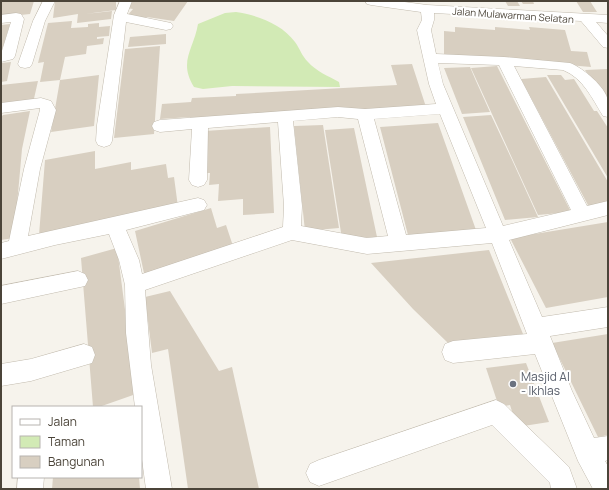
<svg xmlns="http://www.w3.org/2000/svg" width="609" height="490" font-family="Manrope,sans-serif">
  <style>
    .green { fill: #d2eab5 }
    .building { fill: #d8cfc1 }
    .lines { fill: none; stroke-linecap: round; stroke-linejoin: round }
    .minor-casing { stroke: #c2bbae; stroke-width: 1 }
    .minor { fill: #fff; fill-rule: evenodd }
    .worship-dot { fill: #6b7280; stroke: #fff; stroke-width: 1.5 }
    .labels { text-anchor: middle; stroke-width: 4; stroke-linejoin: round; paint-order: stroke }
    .far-street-label { font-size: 10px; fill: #4b4439; stroke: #fff }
    .worship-label { font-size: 12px; fill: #5b616d; stroke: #fff; text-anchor: start }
  </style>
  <rect width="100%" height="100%" fill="#f6f3ec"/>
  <path class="green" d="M236,12C257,15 282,24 295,42C300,49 302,56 308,62C316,71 328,76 339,82L340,87L232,86L203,89L194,87C178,61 194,49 198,24L225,13Z"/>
  <path class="building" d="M1,1H34L30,14L1,17Z
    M55,1H116V10L85,14L112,11L111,19L77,23L78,14L53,18Z
    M132,1H188L174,21L147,17L145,19L126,17L133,9L126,8Z
    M505,1H517L520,6H508Z
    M521,1H533L534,4H523Z
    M576,1H590L597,12H583Z
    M72,21L71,28L88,27V24L99,23V27L110,26L109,36L97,37V39L104,38L103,44L87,46L86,54L65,57L60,80L40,82L44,62L38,63L48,23Z
    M10,24L1,53V25Z
    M455,27L495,30V27L530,30L529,27L565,30L571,51L587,52L591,67L444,54V31L455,32Z
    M166,34V44L128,47L130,37Z
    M160,46L154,134L114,138L125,49Z
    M11,62L7,81L1,82V63Z
    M412,64L426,107L190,120V117L160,119L162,104L191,102L192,98L236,96V94L397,85L391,65Z
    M497,66L505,82L571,212L538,215L471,68Z
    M470,67L476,81L490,112L462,114L444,68Z
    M608,69V103L585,70Z
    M99,75L94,126L51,132L60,80Z
    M547,75H561L565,80L574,79L594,111H597L608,128V178Z
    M546,77L608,182V206L589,207L521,79Z
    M38,81L33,103L1,106V85Z
    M30,111L22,149L14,238L1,240V117L3,115Z
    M491,115L513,162L538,217L505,220L463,117Z
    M438,123L476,230L408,235L380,127Z
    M323,125L339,228L305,231L294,126Z
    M270,127L274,213L243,215V199L218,201L219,184L209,185L210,173H206L204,131Z
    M354,128L377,237L342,239L325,130Z
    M95,151V169L131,162V170L166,164L168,178L174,177L178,207L39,235L45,160Z
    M211,208L217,228L226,225L234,249L145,278L135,231Z
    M608,222V297L546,308L510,238Z
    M117,248L136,394L99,407H93L81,258Z
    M489,250L523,334L448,343L413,309L371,263Z
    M170,291L219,371L232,367L259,489H188L168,349L152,353L145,297Z
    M608,334V435L598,437L552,343Z
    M526,363L549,422L517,427L510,405L499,407L486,368Z
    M53,477H139L140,489H52Z"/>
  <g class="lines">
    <g class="minor-casing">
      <path id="minor" d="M43,1H55L45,21L32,64L30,67L25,68L20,67L18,64L33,21Z
        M120,1H132L127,14L171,23L173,26L171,29L166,30L126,22L112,141L110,145L104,147L98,145L96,141L97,125L114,15Z
        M365,1H397L427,5L608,15V23L596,22L608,36V48L603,47L581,21L434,13V20L431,30L436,54L504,57L570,63C583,68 606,87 608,101C609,106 608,112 608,117L603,116C592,98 583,78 563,70L514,66L587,206L608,201V215L509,240L542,317L608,307V327L550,336L572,391L594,438L608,436V460L605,461L608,466V489H593L578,461L535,354L453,363L445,360L442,352L445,344L453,341L527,334L492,243L367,254L292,240L145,290L151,365L172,489H146L141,452V407H135L126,333L125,285L119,260L109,234L55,245L1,259V243L9,241L24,169L40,110V108L1,113V103L41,98L51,101L56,110L40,169L28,236L198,198L204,200L207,205L204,210L126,230L139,260L142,274L283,227L284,206L278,122L208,128L207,180L204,185L198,187L192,185L189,180L192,129L160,132L154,130L152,126L154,122L160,120L338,107L365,109L436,104L429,84L417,30L422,20L421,12L371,5L367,4ZM438,63L499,65L571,210L503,226L443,84ZM440,114L486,228L406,235L374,119ZM338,117L358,119L388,236L367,238L301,226L302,206L293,121Z
        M16,13L21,14L24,19L15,56L13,59L1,62V54L11,22L1,23V15Z
        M78,271L85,274L88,280L85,286L1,304V286Z
        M84,344L92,347L95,355L92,363L31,381L1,386V364L31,359Z
        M496,400L504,404L569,467L577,489H551L550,483L492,425L319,486L310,482L306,473L310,464L319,460Z
        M18,477H44L43,489H17Z"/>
    </g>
    <use href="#minor" class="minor"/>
  </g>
  <circle class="worship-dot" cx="513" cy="384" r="4"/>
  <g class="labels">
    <g class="far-street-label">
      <text transform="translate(513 15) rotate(4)" y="4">Jalan Mulawarman Selatan</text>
    </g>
    <g class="worship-label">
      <text x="521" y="381">Masjid Al<tspan x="521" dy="14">- Ikhlas</tspan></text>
    </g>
  </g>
  <rect width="609" height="490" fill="none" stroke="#4b4439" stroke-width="4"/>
  <rect x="12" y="406" width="130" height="72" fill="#ffffff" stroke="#b7b4b0"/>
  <rect x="20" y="419" width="20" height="6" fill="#ffffff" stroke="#b7b4b0"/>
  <text x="48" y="426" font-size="12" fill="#4b4439">Jalan</text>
  <rect x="20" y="436" width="20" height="12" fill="#d2eab5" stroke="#b7b4b0"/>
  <text x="48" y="446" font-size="12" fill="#4b4439">Taman</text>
  <rect x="20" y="456" width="20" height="12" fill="#d8cfc1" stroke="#b7b4b0"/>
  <text x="48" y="466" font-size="12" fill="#4b4439">Bangunan</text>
</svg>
